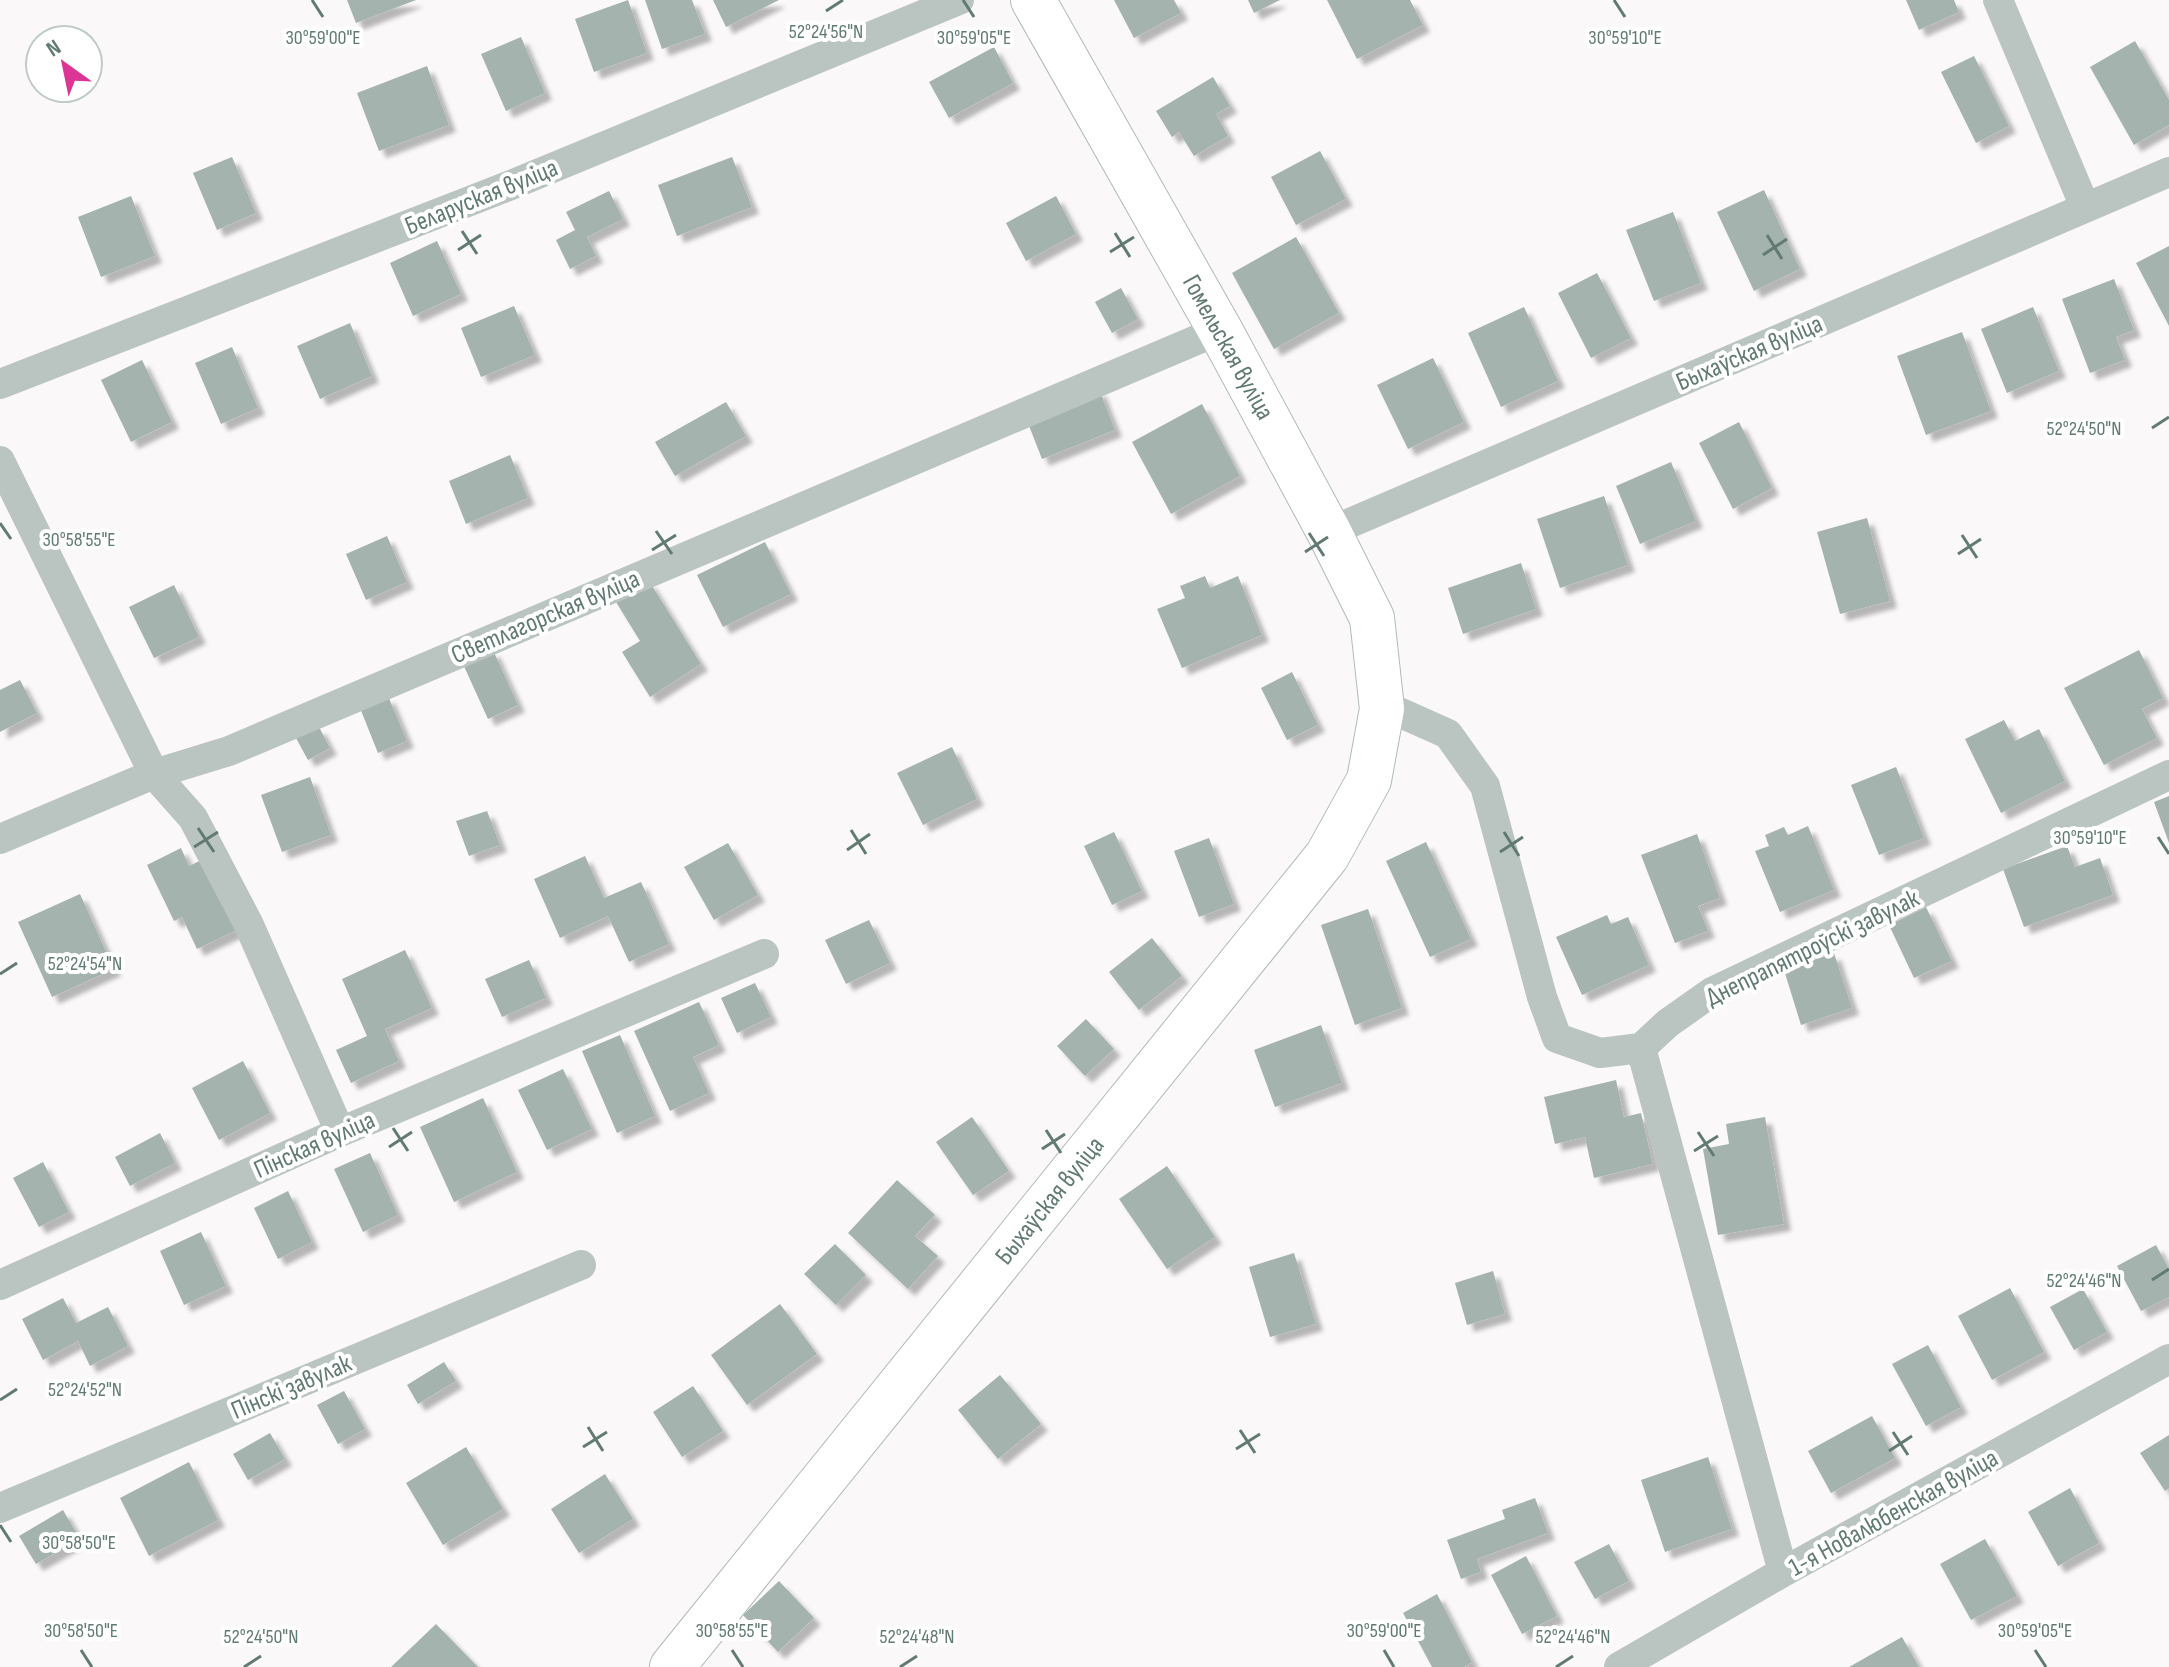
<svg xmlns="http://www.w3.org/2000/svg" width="2169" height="1667" font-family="'Sofia Sans Condensed',sans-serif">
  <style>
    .building { fill: #a4b3ae; filter: url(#shadow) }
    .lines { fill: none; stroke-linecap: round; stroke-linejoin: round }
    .secondary-casing { stroke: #afbbb7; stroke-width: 46 }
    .minor { stroke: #bac4c0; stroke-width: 30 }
    .secondary { stroke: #fff; stroke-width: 44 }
    .ticks { fill: none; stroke: #617b72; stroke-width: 3 }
    .labels { text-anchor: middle; stroke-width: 8; stroke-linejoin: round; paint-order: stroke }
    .street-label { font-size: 26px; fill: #617b72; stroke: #fff }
    .ticks-label { font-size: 20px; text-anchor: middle; fill: #617b72; stroke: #fff; stroke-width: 8; stroke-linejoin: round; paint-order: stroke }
  </style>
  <defs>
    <filter id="shadow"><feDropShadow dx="7" dy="7" stdDeviation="2" flood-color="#0004"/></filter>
  </defs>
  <rect width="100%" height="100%" fill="#faf8f8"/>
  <path class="building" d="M347,0H416L356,23Z
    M628,0L647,53L594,72L575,19Z
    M645,0H692L705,34L662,49Z
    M713,0H779L726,27Z
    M1114,0H1174L1181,13L1134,38Z
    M1248,0H1280L1254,13Z
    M1327,0H1410L1423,25L1357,59Z
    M1906,0H1954L1959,12L1919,30Z
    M521,37L545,93L506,111L481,54Z
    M2135,41L2169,100V125L2134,145L2090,67Z
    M994,47L1013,83L949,118L929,82Z
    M1974,56L2009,126L1976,143L1941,72Z
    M427,66L449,125L379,151L357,93Z
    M1213,77L1230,106L1216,114L1228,136L1194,156L1179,132L1172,137L1156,111Z
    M1320,151L1346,199L1296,225L1271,177Z
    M232,157L256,213L217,230L193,173Z
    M732,157L752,207L677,236L658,185Z
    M1764,190L1800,269L1754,291L1717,212Z
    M609,191L623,219L587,237L596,256L570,269L556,240L575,230L566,212Z
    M131,196L155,256L101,277L78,217Z
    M1056,196L1076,234L1026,261L1006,223Z
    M1673,212L1701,283L1654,301L1626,230Z
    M1296,237L1339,313L1274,349L1232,273Z
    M437,241L461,294L413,316L390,263Z
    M2169,246V326L2136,263Z
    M1597,273L1631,338L1591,358L1558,293Z
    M2114,279L2134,330L2116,337L2125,360L2090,373L2062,299Z
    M1121,288L1138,319L1112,333L1095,302Z
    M514,306L535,355L481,377L461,328Z
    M1524,307L1558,381L1501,407L1468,333Z
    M2033,307L2059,371L2007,393L1981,329Z
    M350,323L372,376L320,399L297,346Z
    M1962,332L1991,411L1926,435L1897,356Z
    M232,347L258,408L221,424L195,363Z
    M1433,358L1464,422L1408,449L1377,385Z
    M142,360L172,422L131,442L101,380Z
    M1099,389L1115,430L1042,459L1026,418Z
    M726,402L746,436L675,476L655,442Z
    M1202,404L1240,476L1171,514L1132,442Z
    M1739,422L1772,488L1733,509L1699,443Z
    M510,455L528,498L466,524L449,481Z
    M1671,462L1696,521L1640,544L1616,486Z
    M1604,496L1628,565L1560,588L1537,519Z
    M1867,518L1890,601L1840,614L1817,532Z
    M387,536L407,582L366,600L346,554Z
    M765,542L791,594L723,627L697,575Z
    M1521,563L1536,609L1463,634L1448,588Z
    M1205,576L1210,588L1238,576L1262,635L1182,668L1157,609L1185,598L1180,586Z
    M649,581L701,664L650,697L622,652L640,641L616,602Z
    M174,585L199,637L154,658L129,607Z
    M493,650L518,705L488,719L463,664Z
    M2139,650L2163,698L2142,709L2157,738L2104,765L2064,688Z
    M1292,672L1318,725L1287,740L1261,688Z
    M20,680L37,713L0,732V690Z
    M388,696L407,741L378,753L360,708Z
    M2004,720L2015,741L2039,729L2065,781L2001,813L1965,739Z
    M319,727L330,748L308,760L296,738Z
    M952,747L977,799L923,825L897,773Z
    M1896,767L1924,838L1879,855L1851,785Z
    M310,777L331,835L282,852L261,795Z
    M2169,796V843L2154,802Z
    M487,811L500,845L469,856L456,821Z
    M1808,826L1834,890L1780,912L1755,851L1769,846L1765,835L1784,827L1788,835Z
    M1114,832L1142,891L1112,905L1084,846Z
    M1697,834L1720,898L1698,906L1708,931L1675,943L1641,855Z
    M1209,838L1234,904L1199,917L1174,851Z
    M1426,842L1471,939L1430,957L1386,861Z
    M728,843L758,895L714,920L684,867Z
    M2067,846L2075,867L2100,858L2113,895L2024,927L2003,869Z
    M181,848L189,866L206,858L239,929L197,949L182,917L174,921L147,865Z
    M585,856L604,898L641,882L669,944L629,962L608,916L560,938L534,879Z
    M80,894L114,969L52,997L18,922Z
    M1926,907L1952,961L1914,978L1889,925Z
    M1368,909L1402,1008L1355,1025L1321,925Z
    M1607,915L1611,924L1628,917L1649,965L1582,995L1556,937Z
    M869,920L890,963L846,984L825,940Z
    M1152,938L1182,976L1139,1010L1109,972Z
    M405,950L432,1008L385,1029L399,1061L351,1083L336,1050L367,1036L342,979Z
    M1834,953L1852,1008L1801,1025L1784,970Z
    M529,960L546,998L502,1017L485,979Z
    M755,983L771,1017L737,1033L721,998Z
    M699,1002L719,1045L693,1057L709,1093L670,1111L634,1031Z
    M1086,1019L1114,1049L1085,1076L1057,1046Z
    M1321,1025L1342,1083L1275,1107L1254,1050Z
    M620,1035L655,1116L617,1133L582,1051Z
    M243,1061L270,1113L219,1140L192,1088Z
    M563,1069L592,1129L547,1150L518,1090Z
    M1616,1080L1624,1117L1641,1113L1653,1164L1594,1178L1585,1137L1555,1144L1544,1097Z
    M483,1098L517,1172L454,1202L420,1127Z
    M972,1117L1009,1171L973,1195L936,1142Z
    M1765,1117L1784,1224L1718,1235L1703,1149L1729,1144L1726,1124Z
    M160,1133L175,1163L130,1186L115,1157Z
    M370,1153L398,1215L363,1232L334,1169Z
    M43,1162L69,1212L39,1227L13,1178Z
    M1167,1166L1215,1237L1167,1269L1119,1199Z
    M897,1180L935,1215L915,1236L938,1256L908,1289L848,1233Z
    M288,1191L312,1242L278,1259L254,1208Z
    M201,1232L226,1286L184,1305L160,1251Z
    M835,1244L866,1275L836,1305L804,1274Z
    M2156,1245L2169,1269V1297L2141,1311L2117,1266Z
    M1294,1253L1316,1324L1270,1337L1249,1267Z
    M1493,1271L1505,1314L1467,1325L1455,1283Z
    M2010,1288L2044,1352L1992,1380L1958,1316Z
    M2083,1289L2107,1332L2074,1350L2050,1307Z
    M63,1298L76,1323L108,1307L128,1346L90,1366L78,1341L43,1360L22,1319Z
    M780,1304L817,1354L747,1405L711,1355Z
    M1928,1345L1961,1407L1926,1426L1892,1364Z
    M444,1362L456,1381L418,1404L407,1385Z
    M1000,1375L1041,1424L998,1459L958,1410Z
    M693,1386L723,1431L682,1457L653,1412Z
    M344,1391L365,1429L338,1444L317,1405Z
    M1872,1416L1895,1458L1831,1493L1808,1451Z
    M270,1433L285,1459L248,1480L233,1454Z
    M2169,1435V1488L2165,1491L2140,1453Z
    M466,1447L503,1509L443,1545L406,1483Z
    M1708,1457L1732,1529L1665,1552L1641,1480Z
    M189,1462L218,1520L149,1556L120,1498Z
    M605,1474L633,1519L579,1553L551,1509Z
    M2070,1488L2099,1543L2058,1566L2028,1512Z
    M1535,1498L1548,1533L1477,1559L1481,1572L1461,1579L1447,1540L1505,1519L1502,1510Z
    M63,1510L80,1539L36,1564L19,1536Z
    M1985,1539L2017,1596L1971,1620L1940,1564Z
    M1609,1544L1629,1581L1595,1599L1574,1562Z
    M1526,1556L1557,1616L1522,1634L1491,1575Z
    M779,1581L814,1618L778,1652L743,1615Z
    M1437,1594L1472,1662L1464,1667H1432L1403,1613Z
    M436,1624L478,1667H391Z
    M1902,1637L1919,1667H1849Z"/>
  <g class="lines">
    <g class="secondary-casing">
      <path id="secondary" d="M672,1667L1327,856L1369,780L1382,709L1372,618L1329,532L1220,330L1033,0"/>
    </g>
    <path class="minor" d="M1998,0L2085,207
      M0,384L511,185L959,0
      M0,461L154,774L193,818L249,925L340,1132
      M1329,532L2169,172
      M1383,705L1448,734L1485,786L1542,997L1557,1038L1600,1053L1641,1048L1668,1023L1712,992L2169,775
      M0,839L154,774L229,751L1220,330
      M1641,1048L1783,1572
      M0,1285L340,1132L764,954
      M0,1508L581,1265
      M1619,1667L1783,1572L2169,1359"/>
    <use href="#secondary" class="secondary"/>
  </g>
  <path class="ticks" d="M312,0L323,17M963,0L974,17M1614,0L1625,17M826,11L843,0M462,231L477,254M1115,233L1130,257M1767,235L1782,259M458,250L481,235M1110,252L1134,237M1763,255L1787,239M2152,428L2169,417M0,523L11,539M656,531L672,554M1309,533L1324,556M1962,535L1977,558M652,550L676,535M1305,552L1328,537M1958,554L1981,539M198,828L214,852M851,830L866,854M1504,832L1519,856M2158,837L2169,854M194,847L218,832M847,850L870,834M1500,852L1523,837M0,974L17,963M393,1128L408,1151M1046,1130L1061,1153M1698,1132L1714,1156M389,1147L412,1132M1042,1149L1065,1134M1694,1151L1718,1136M2152,1280L2169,1269M0,1400L17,1389M588,1427L603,1451M1240,1430L1255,1453M1893,1432L1908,1455M583,1447L607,1432M1236,1449L1260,1434M1889,1451L1912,1436M0,1525L11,1542M81,1650L92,1667M732,1650L743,1667M1384,1650L1394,1667M2035,1650L2046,1667M244,1667L261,1656M900,1667L917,1656M1556,1667L1573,1656"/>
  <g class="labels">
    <g class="street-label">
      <text transform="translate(481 196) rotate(-22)" y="9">Беларуская вуліца</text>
      <text transform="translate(1229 347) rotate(61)" y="9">Гомельская вуліца</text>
      <text transform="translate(1749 352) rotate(-23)" y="9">Быхаўская вуліца</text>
      <text transform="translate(545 616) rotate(-23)" y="9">Светлагорская вуліца</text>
      <text transform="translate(1812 947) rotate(-26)" y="9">Днепрапятроўскі завулак</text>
      <text transform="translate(314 1144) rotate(-24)" y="9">Пінская вуліца</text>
      <text transform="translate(1049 1200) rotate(-51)" y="9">Быхаўская вуліца</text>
      <text transform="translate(291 1386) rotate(-23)" y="9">Пінскі завулак</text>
      <text transform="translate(1893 1512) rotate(-29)" y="9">1-я Новалюбенская вуліца</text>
    </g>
  </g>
  <g class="ticks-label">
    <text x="826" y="38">52°24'56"N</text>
    <text x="323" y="44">30°59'00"E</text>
    <text x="974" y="44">30°59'05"E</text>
    <text x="1625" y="44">30°59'10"E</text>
    <text x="2084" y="435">52°24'50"N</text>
    <text x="79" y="546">30°58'55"E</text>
    <text x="2090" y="844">30°59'10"E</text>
    <text x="85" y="970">52°24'54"N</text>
    <text x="2084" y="1287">52°24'46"N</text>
    <text x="85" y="1396">52°24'52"N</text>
    <text x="79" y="1549">30°58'50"E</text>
    <text x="81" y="1637">30°58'50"E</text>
    <text x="732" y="1637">30°58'55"E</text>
    <text x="1384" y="1637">30°59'00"E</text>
    <text x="2035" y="1637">30°59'05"E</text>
    <text x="261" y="1643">52°24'50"N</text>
    <text x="917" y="1643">52°24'48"N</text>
    <text x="1573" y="1643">52°24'46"N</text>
  </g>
  <g transform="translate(64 64) rotate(327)"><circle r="38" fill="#ffffff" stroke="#c0cac7" stroke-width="2"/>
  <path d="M0-6L14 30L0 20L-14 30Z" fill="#db3695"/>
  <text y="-12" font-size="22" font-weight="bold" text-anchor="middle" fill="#617b72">N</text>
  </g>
</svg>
